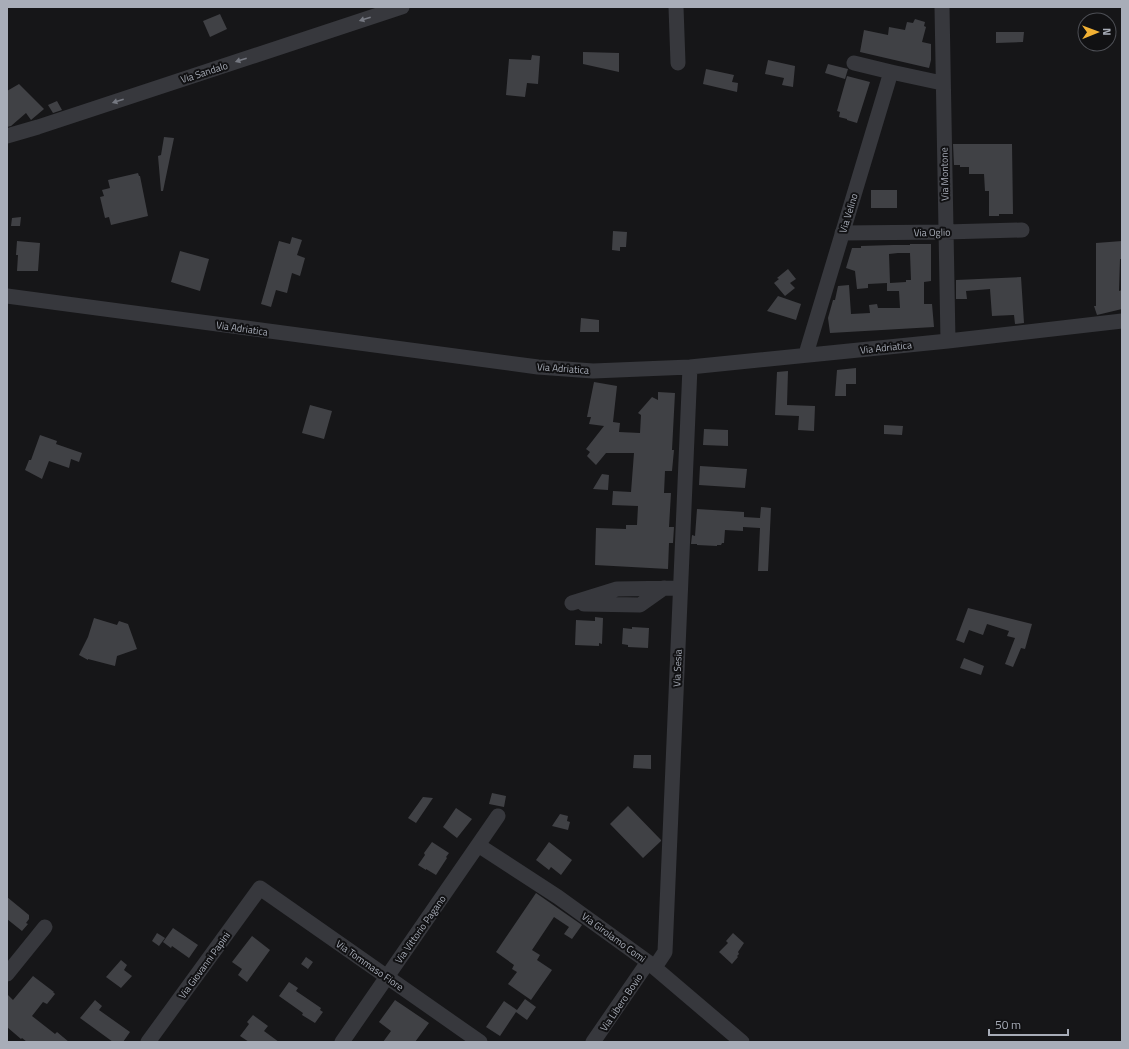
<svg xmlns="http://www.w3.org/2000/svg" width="1129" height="1049" font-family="'Titillium Web',sans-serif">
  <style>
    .building { fill: #404145; fill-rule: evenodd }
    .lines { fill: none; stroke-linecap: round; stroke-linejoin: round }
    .minor { stroke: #37383d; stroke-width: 15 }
    .oneway { fill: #757881 }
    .labels { text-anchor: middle; stroke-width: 4; stroke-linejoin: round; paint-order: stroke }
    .street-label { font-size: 10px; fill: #a8adb8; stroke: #111113 }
  </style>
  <rect width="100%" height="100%" fill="#161618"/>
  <path class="building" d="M220,14L227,29L210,37L203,21Z
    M915,19L925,22L924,26L926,27L922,42L931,44V60L929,68L860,52L864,30L888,35L889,27L905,30L907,22L913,23Z
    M996,32H1024L1023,42L996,43Z
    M583,52L619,53V72L583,64Z
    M532,55L540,56L538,84L527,83L525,97L506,95L509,59L531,60Z
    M768,60L795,66L793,87L782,85L784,78L765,74Z
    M828,64L848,69L845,79L825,73Z
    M706,69L734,75L732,82L738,83L737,92L703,84Z
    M847,76L870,82L857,123L847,120V119L839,117L840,112L837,111Z
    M19,84L44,109L31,120L26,113L11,126L7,127V91Z
    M57,101L62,110L53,113L48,105Z
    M164,137L174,138L163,191H161L158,156L161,155Z
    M953,144H1012L1013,214H999V216H989V191H985L984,174H969V167H960V165H954Z
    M138,173L139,176H140L148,216L111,225L109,217L105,218L100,197L104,196L102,190L110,188L108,180Z
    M871,190H897V208H871Z
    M21,217L20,226H11L12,218Z
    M613,231L627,232L626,247H620V251L612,250Z
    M292,237L302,240L297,255L305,258L300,276L292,273L287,293L276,290L271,307L261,304L279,241L290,244Z
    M17,241L40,243L38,271H17L18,255H16Z
    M1122,241V259H1120L1119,291L1122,290V309L1097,315L1094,306H1096V243Z
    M910,244H931V281L924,282V304H932L934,327L830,333L828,318L833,300H835L838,286L849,285L851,314L870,313L869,305L877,304L878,308H900L899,291H887V283L868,284V288L857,289L855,271L846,268L852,248H861V246L893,245H910ZM898,253H910L911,280H906V282L890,283L889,254Z
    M180,251L209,259L200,291L171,282Z
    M788,269L796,279L790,283L795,288L785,296L774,283L779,279L777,278Z
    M1021,277L1024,323L1015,324L1014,315H1013L992,316L990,289L966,291L967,299H956V280Z
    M778,296L801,304L796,320L767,311Z
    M581,318L599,320V332H580Z
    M856,368V384H846V396H835L837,370Z
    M788,371L787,405L815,406L814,431L798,430L799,416L775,415L777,372Z
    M594,382L617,386L613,422L620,423L619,432L640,433L641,415L638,413L652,397L658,400V392L675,393L672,450H674L672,471H665L664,493H671L669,527H674L673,543H669L668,569L595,565L596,528L626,529V525H637L638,506L612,505L613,491L631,492L634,453H606L596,465L587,456L590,452L586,449L604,426L589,424L591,417H587Z
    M310,405L332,411L324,439L302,433Z
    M884,425L903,426L902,435L884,434Z
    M704,429L728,430V446L703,445Z
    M40,435L57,441L56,444L82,453L79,462L71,459L69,468L49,461L42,479L25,470L29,460H31Z
    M700,466L747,469L745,488L699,485Z
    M602,474L609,475L608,490L593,489Z
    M761,507L771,508L768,571H758L760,528L743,527V531L725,530L724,543H722L721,545H717V546L697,545V544H691L692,535L695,536L697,509L744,512V517L760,518Z
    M968,608L1032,624L1025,649L1021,648L1013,667L1005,664L1015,638L1007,636L1009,631L987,624L983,635L969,630L964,643L956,640Z
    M595,617L603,618L602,644L599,643V646L575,645L576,620L595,621Z
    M94,618L117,625L119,621L128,624L137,649L117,656L115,666L88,659V660L79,655L88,637Z
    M632,627L649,628L648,648L628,647V645L622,644L623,628L632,629Z
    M964,658L984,666L981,675L960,668Z
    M634,755H651V769L633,768Z
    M492,793L506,796L504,807L489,804Z
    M423,797L433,798L416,823L408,818Z
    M628,806L661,840V841L643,858L610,824Z
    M456,808L472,819L457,838L443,827Z
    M560,814L568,816L567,821L570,822L568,830L552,826Z
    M432,842L449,853L446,857L447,858L436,875L426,869V870L418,865L425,855L424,853Z
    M549,842L572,860L561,875L551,867L549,870L536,860Z
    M536,893L582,925L572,939L564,934L569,927L554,917L532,950L540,955L537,960L552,970L531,1000L508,984L517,972L512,969L514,965L496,952Z
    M7,897L29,915V919L26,923L28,924L22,931L7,919Z
    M173,928L198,945L189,958L172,946L171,948L163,942Z
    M157,933L165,938L159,946L152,941Z
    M733,933L744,943L738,952L739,954L737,956L738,957L732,964L719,952L728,943L726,941Z
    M252,936L270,950L247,982L238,975L242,969L232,962Z
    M306,957L313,962L308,969L301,964Z
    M121,960L127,965L124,970L132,976L121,988L106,977Z
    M33,976L54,992H53L55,994L47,1004L43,1002L32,1016L55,1034L57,1032L69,1042H27L22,1038L21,1039L7,1027V994L13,1000Z
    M289,982L298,988L296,991L321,1008L320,1010L323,1012L315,1023L302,1015L303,1013L279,996Z
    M525,999L536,1007L527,1020L516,1012L500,1036L486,1027L504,1001L517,1010Z
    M95,1000L102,1006L99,1010L130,1032L123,1042H113L80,1018Z
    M395,1000L429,1023L415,1042H383L391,1031L379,1022Z
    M253,1015L268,1026L264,1031L279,1042H249L240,1036L249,1024L247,1022Z"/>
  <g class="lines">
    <path class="minor" d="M676,7L678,63
      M942,7L948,341
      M854,63L891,72L942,83
      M7,136L38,127L402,7
      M842,233L945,232L1022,230
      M7,296L538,367L593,371L690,367L948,341L1122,321
      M806,354L891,72
      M572,603L617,589L680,588
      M584,604L640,605L664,588
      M478,845L558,897L648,962L742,1042
      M655,967L665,952L690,367
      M7,974L45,927
      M148,1042L260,888L480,1042
      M342,1042L498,816
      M593,1042L648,962"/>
  </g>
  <defs><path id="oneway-solid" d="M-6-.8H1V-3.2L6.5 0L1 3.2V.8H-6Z"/></defs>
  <g class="oneway">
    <use href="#oneway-solid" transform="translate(365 19) rotate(162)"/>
    <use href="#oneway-solid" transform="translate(241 60) rotate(162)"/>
    <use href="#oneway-solid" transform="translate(118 101) rotate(162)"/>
  </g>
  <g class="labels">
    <g class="street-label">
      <text transform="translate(204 72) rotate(-18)" y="4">Via Sandalo</text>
      <text transform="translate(944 174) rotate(-91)" y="4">Via Montone</text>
      <text transform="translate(848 213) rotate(-73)" y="4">Via Velino</text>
      <text transform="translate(932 232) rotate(-1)" y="4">Via Oglio</text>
      <text transform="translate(242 328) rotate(8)" y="4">Via Adriatica</text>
      <text transform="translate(886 347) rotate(-6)" y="4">Via Adriatica</text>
      <text transform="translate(563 368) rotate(4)" y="4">Via Adriatica</text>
      <text transform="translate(677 668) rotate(-88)" y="4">Via Sesia</text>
      <text transform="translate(420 929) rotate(-55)" y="4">Via Vittorio Pagano</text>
      <text transform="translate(614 937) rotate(36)" y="4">Via Girolamo Comi</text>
      <text transform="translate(204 965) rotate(-54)" y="4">Via Giovanni Papini</text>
      <text transform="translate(370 965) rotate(35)" y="4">Via Tommaso Fiore</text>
      <text transform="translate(621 1002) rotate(-56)" y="4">Via Libero Bovio</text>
    </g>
  </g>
  <rect width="1129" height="1049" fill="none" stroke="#a8adb8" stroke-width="16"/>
  <g transform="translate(1097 32) rotate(89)"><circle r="19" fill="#111113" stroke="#4d4f55"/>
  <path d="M0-3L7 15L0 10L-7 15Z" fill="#f2b134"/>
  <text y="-6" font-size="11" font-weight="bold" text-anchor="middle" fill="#a8adb8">N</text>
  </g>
  <path d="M989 1029v6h79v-6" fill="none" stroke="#a8adb8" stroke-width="2"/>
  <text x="995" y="1029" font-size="12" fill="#a8adb8" stroke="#111113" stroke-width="3" paint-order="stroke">50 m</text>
</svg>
